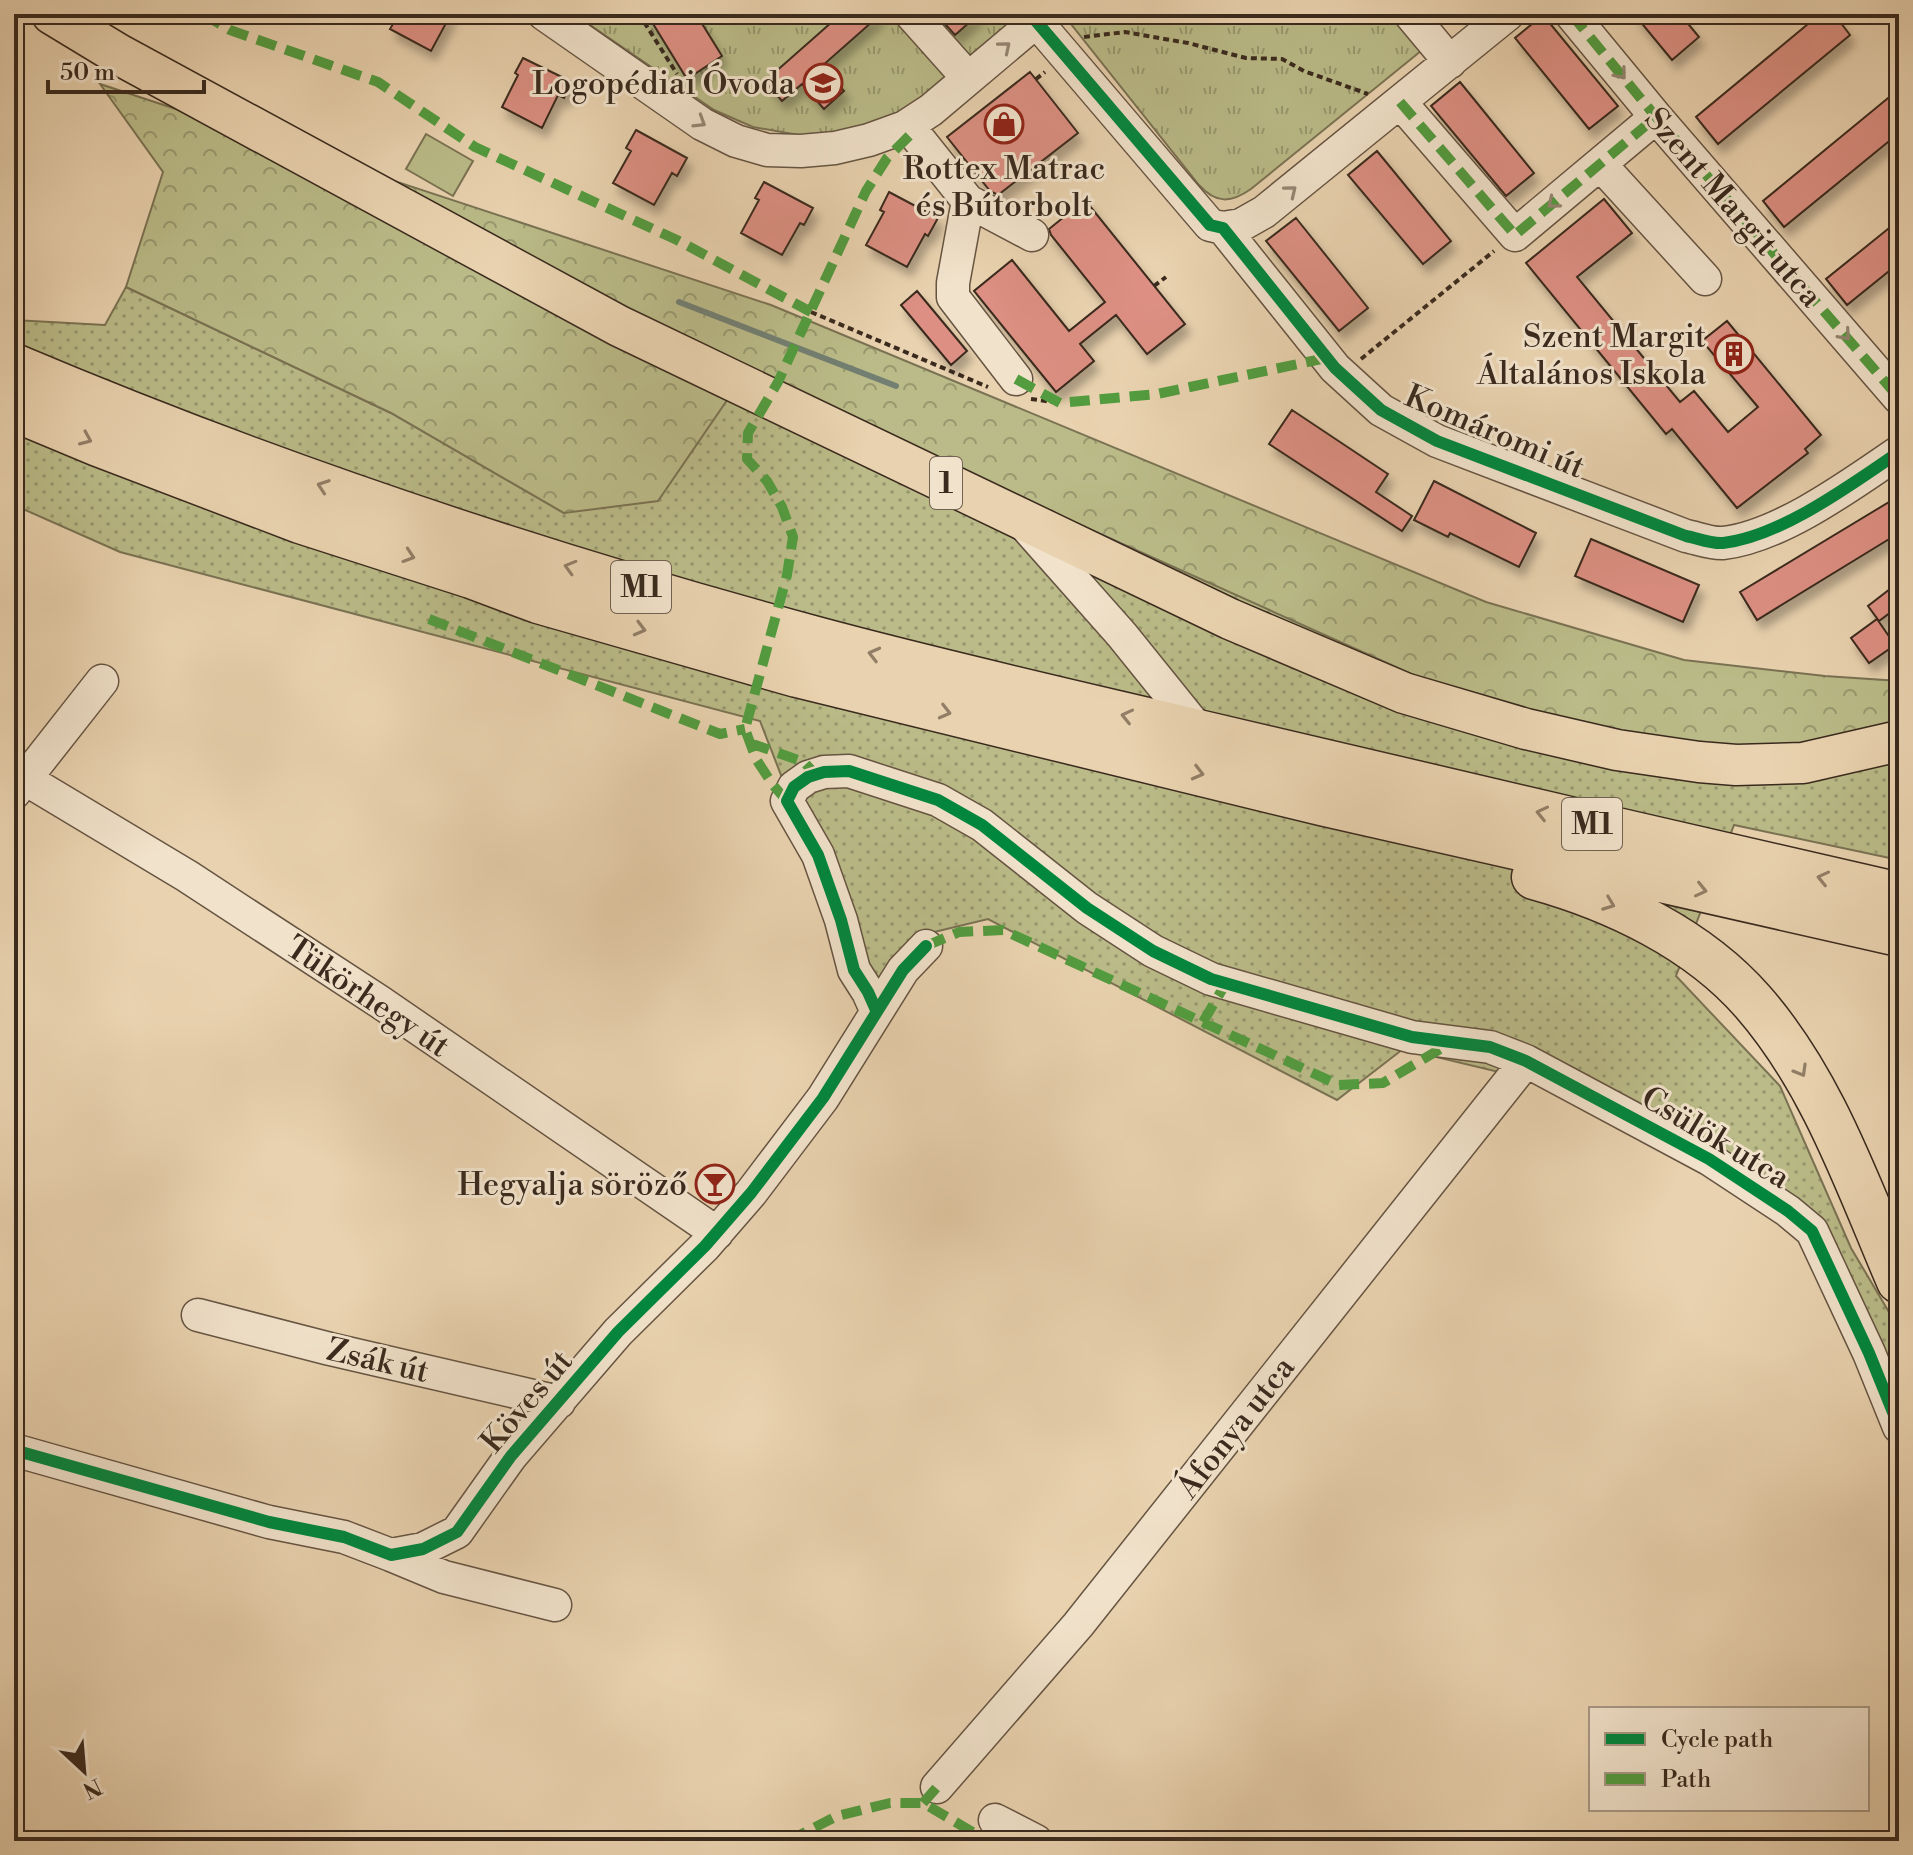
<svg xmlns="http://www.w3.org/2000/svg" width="1913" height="1855" font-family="'Libre Bodoni',serif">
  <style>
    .grass { fill: url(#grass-dots); stroke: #7a7253; stroke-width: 2 }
    .forest { fill: url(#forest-crowns); stroke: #7a7253; stroke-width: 2 }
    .park { fill: url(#park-tufts); stroke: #7a7253; stroke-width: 2 }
    .garden { fill: #babb88; stroke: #7a7253; stroke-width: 2 }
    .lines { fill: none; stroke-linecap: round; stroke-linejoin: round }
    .stream { stroke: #727f72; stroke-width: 6 }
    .building { fill: #dc8f82; stroke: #3a2a1e; stroke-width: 2; filter: url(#shadow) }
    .minor-casing { stroke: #665442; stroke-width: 35 }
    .major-casing { stroke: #3a2a1e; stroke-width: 43 }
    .highway-casing { stroke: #3a2a1e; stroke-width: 47 }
    .path { stroke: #3a2a1e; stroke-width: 4; stroke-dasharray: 6 4; stroke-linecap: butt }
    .minor { stroke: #f1e2cb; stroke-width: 32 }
    .major { stroke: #e9d2af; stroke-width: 40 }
    .highway { stroke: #e9d2af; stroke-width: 44 }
    .quiet { stroke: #529c3f; stroke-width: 10; stroke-dasharray: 20 10; stroke-linecap: butt }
    .cycleway-casing { stroke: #f1e2cb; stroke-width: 17 }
    .cycleway { stroke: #00873e; stroke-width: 12 }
    .oneway { stroke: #968674 }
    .oneway2 { stroke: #927e66 }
    .labels { text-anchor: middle; stroke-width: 6; stroke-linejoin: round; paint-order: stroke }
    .shield { fill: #f1e2cb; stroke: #716152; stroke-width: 2 }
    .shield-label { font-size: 30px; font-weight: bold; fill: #3a2a1e }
    .poi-label { font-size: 32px; fill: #3a2a1e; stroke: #f1e2cb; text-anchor: end }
    .street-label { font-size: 32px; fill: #3a2a1e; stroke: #f1e2cb }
  </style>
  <defs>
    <pattern id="grass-dots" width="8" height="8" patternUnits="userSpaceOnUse" patternTransform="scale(2)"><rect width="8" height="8" fill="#babb88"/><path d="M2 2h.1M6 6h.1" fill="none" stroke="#98986f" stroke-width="1.8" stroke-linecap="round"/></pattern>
    <pattern id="forest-crowns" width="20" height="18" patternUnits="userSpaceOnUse" patternTransform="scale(2)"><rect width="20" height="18" fill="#babb88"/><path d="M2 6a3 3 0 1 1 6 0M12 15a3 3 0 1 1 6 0" fill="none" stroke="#98986f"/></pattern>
    <pattern id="park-tufts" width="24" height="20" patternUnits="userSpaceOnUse" patternTransform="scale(2)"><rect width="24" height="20" fill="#babb88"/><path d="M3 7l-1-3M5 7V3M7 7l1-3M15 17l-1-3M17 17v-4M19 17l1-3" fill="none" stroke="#98986f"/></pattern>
    <filter id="shadow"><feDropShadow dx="5" dy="9" stdDeviation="4" flood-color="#0004"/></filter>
  </defs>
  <rect width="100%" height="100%" fill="#e9d2af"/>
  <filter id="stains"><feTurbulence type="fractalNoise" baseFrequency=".0025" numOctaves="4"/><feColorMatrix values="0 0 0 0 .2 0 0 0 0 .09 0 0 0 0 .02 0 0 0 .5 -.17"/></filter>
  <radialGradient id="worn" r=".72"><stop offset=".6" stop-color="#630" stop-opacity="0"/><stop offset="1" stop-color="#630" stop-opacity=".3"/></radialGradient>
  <path class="grass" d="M126,287L391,413L564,513L745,374L1899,734V860L1734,825L1676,976L1780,1086L1851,1248L1899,1329V1402L1816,1218L1541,1082L1403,1049L1337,1100L988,919L922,935L879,985L781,775L760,721L120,552L14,505V320L105,325Z"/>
  <path class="forest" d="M100,84L771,305L1486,602L1684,660L1825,676L1899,681V734L1767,754L1610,734L1416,676L745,374L658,501L564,513L391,413L126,287L163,172Z"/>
  <path class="park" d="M574,14H1006L1016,25L967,68L883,124L810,137L753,127L714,110Z
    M1063,14H1410L1421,51L1251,189C1231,203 1216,204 1199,185Z"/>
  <path class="garden" d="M426,134L473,161L453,196L406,169Z"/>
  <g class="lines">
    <path class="stream" d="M679,302L896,386"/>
  </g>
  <path class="building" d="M399,14H451L431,51L390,29Z
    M647,14H696L722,56L687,79Z
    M841,14H881L822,66L844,91L824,109L802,84L782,101L765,81Z
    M936,14H979L955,35Z
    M1634,14H1680L1699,37L1672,60Z
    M1820,14H1834L1850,35L1718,144L1696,117Z
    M1543,15L1618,106L1589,129L1515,38Z
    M523,58L572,82L564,98L558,95L542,128L502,107L518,75L515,73Z
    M1030,72L1078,133L998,195L990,191L947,137Z
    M1460,82L1534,173L1506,196L1431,106Z
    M1899,89V133L1784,227L1763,201Z
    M636,130L687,158L677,176L672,173L654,205L613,183L631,151L626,148Z
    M1377,151L1451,241L1423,264L1348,175Z
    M764,182L813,208L804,225L800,223L782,255L741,233L759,200L755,198Z
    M889,192L938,218L928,236L925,234L907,267L866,245L884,212L880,210Z
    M1604,199L1632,233L1577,277L1680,402L1694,391L1728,432L1758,407L1702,341L1727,321L1821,435L1805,449L1808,453L1737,508L1672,429L1666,434L1526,263Z
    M1085,200L1185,324L1147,354L1116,315L1080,344L1094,361L1056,392L974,291L1012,260L1069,331L1105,302L1051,235L1049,229Z
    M1296,218L1368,308L1339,331L1266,241Z
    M1899,220V263L1847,305L1826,279Z
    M917,291L967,351L951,365L901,305Z
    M1292,410L1388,474L1376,492L1412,516L1402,531L1269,444Z
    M1434,481L1536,533L1519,567L1450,533L1448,537L1414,520Z
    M1899,496V533L1757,620L1740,592Z
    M1591,539L1699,585L1683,622L1575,576Z
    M1899,582V606L1879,621L1868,606Z
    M1877,619L1895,645L1869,663L1851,638Z"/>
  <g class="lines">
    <g class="minor-casing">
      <path id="minor" d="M544,14L702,124L736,141L767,150L801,151L835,148L869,140L905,127L931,110L1045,14
        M911,14L968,78
        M1030,14L1210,225L1223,228L1335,368L1381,410L1437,441L1686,536C1697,538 1711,544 1723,543C1780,537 1852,484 1899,452
        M1410,14L1450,62
        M1571,14L1656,117L1899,398
        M1400,102L1515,235L1656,117
        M913,132L968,201L953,283V297L1016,379
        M1600,164L1705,279
        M968,201L1032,235
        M1223,228L1241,225L1264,212L1508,14
        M1022,522L1122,635L1201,733
        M27,780L187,876L380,1002L717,1233
        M14,793L102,681
        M876,1010L868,992L854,970L841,920L818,855L787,801L794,787L808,777L824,772L849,771L938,800L982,825L1087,908L1153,951L1211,979L1412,1037L1490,1047L1526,1061L1709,1159L1788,1211L1812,1231L1869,1353L1899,1427
        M198,1315L330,1349L559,1402
        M14,1450L269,1522L344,1537L391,1555L423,1549L457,1532L511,1456L618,1332L705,1246L751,1193L823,1098L903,970L926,946
        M391,1555L444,1577L555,1605
        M937,1787L1078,1625L1526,1061
        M995,1820L1036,1841"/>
    </g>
    <g class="major-casing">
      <path id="major" d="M52,14L118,54L619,326L1230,619L1404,693L1526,729L1617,750L1699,762L1736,765L1803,763L1899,741"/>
    </g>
    <g class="highway-casing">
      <path id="highway" d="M14,366C274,476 543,565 816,639C942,673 1071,702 1198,732C1432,788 1665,841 1899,895
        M14,409L98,444L300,521L471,576L538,601L797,675L1325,804L1899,934
        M1534,877C1614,899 1698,939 1753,1002C1823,1082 1858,1186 1899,1281"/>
    </g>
    <path class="path" d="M639,14L677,74
      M1084,37L1125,32L1188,43L1246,58L1282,59L1304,71L1368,94
      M1036,79L1045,72
      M1154,286L1166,277
      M811,312L988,387
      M1361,359L1494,251
      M1031,399L1060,403"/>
    <use href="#minor" class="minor"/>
    <use href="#major" class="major"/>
    <use href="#highway" class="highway"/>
    <path class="quiet" d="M203,14L230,30L378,82L475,147L677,240L811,312
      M1571,14L1656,117L1899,398
      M1400,102L1515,235L1656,117
      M1016,379L1060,403L1157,394L1326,358
      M429,619L720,734L745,729
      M750,743L804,762L815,774
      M787,801L773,785L756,759L745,729L787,575L793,537L782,507L767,481L747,459L748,433L778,382L866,191L887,158L913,132
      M926,946L959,932L1003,930L1339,1085L1383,1083L1452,1042
      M1203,1022L1226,983
      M923,1803L937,1787
      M788,1841L837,1816L890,1803H923L981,1837L1004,1841"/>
    <g class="cycleway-casing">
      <path id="cycleway" d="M1030,14L1210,225L1223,228L1335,368L1381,410L1437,441L1686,536C1697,538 1711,544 1723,543C1780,537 1852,484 1899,452
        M876,1010L868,992L854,970L841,920L818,855L787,801L794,787L808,777L824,772L849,771L938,800L982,825L1087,908L1153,951L1211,979L1412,1037L1490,1047L1526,1061L1709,1159L1788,1211L1812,1231L1869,1353L1899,1427
        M14,1450L269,1522L344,1537L391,1555L423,1549L457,1532L511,1456L618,1332L705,1246L751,1193L823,1098L903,970L926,946"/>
    </g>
    <use href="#cycleway" class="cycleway"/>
  </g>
  <defs><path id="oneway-chevron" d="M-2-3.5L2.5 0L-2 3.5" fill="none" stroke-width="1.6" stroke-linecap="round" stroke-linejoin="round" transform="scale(2)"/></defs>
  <g class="oneway">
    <use href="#oneway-chevron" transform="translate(1005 47) rotate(-40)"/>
    <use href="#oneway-chevron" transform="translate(1621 74) rotate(51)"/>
    <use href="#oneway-chevron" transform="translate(700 122) rotate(32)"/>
    <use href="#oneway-chevron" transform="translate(1291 191) rotate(-39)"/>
    <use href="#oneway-chevron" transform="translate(1553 203) rotate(140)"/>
    <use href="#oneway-chevron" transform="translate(1845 335) rotate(49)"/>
  </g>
  <g class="oneway2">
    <use href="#oneway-chevron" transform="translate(86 439) rotate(23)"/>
    <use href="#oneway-chevron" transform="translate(323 486) rotate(-161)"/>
    <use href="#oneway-chevron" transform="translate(409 556) rotate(18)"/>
    <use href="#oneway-chevron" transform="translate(570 567) rotate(-164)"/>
    <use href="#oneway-chevron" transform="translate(640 629) rotate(15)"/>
    <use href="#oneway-chevron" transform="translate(874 654) rotate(-166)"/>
    <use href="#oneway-chevron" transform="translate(945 712) rotate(14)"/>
    <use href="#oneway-chevron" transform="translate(1127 716) rotate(-167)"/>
    <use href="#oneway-chevron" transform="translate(1198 773) rotate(14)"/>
    <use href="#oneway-chevron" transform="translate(1542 813) rotate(-167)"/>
    <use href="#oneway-chevron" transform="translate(1823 878) rotate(-167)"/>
    <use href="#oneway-chevron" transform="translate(1701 890) rotate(13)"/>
    <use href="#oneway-chevron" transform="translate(1609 904) rotate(21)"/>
    <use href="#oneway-chevron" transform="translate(1801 1071) rotate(60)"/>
  </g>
  <defs>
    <g id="school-ring" transform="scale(2)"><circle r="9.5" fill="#f1e2cb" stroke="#8f2418" stroke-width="1.5"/><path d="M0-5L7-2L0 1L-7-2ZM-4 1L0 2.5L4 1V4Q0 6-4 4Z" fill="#8f2418"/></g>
    <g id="shop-ring" transform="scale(2)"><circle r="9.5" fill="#f1e2cb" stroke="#8f2418" stroke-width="1.5"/><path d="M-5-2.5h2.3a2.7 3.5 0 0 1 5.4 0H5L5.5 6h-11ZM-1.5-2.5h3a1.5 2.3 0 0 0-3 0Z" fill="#8f2418"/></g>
    <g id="building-ring" transform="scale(2)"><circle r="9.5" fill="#f1e2cb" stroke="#8f2418" stroke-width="1.5"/><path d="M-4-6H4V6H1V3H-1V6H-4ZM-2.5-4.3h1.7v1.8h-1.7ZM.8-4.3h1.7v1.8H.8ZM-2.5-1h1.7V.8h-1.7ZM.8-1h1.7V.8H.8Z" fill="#8f2418"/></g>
    <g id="bar-ring" transform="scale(2)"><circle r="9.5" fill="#f1e2cb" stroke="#8f2418" stroke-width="1.5"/><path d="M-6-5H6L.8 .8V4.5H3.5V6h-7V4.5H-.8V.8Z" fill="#8f2418"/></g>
  </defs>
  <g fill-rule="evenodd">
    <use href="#school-ring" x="823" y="83"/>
    <use href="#shop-ring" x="1004" y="124"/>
    <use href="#building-ring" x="1734" y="354"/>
    <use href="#bar-ring" x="715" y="1184"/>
  </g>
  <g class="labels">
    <g class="shield">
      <rect x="930" y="457" width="32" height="52" rx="6"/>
      <rect x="611" y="561" width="60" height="52" rx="6"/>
      <rect x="1562" y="798" width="60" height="52" rx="6"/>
    </g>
    <g class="shield-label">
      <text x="946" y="493">1</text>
      <text x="641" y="597">M1</text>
      <text x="1592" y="834">M1</text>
    </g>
    <g class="poi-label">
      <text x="795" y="94">Logopédiai Óvoda</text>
      <text x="1004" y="179" text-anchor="middle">Rottex Matrac<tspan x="1004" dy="37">és Bútorbolt</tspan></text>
      <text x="1706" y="347">Szent Margit<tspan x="1706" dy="37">Általános Iskola</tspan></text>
      <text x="687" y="1195">Hegyalja söröző</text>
    </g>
    <g class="street-label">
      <text transform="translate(1734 207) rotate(49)" y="11">Szent Margit utca</text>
      <text transform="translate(1495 431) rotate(23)" y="11">Komáromi út</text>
      <text transform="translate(368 996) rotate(34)" y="11">Tükörhegy út</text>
      <text transform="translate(1716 1137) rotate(31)" y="11">Csülök utca</text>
      <text transform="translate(378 1360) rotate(13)" y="11">Zsák út</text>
      <text transform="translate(526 1401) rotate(-50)" y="11">Köves út</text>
      <text transform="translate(1235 1427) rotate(-52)" y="11">Áfonya utca</text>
    </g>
  </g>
  <rect width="1913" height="1855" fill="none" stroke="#e9d2af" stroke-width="48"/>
  <rect x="16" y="16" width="1881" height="1823" fill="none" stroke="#3a2a1e" stroke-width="4"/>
  <rect x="24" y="24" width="1865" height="1807" fill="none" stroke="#3a2a1e" stroke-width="2"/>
  <rect x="1589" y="1707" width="280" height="104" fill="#f1e2cb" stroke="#a89886" stroke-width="2"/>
  <rect x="1605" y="1733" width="40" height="12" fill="#00873e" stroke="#a89886" stroke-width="2"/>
  <text x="1661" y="1747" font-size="24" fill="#3a2a1e">Cycle path</text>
  <rect x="1605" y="1773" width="40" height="12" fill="#529c3f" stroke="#a89886" stroke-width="2"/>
  <text x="1661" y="1787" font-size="24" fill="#3a2a1e">Path</text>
  <g transform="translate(84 1771) rotate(154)" stroke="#f1e2cb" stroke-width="6" paint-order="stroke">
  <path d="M0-6L14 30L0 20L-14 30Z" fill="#3a2a1e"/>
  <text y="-12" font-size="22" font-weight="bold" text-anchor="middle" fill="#3a2a1e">N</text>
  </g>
  <path d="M48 80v12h156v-12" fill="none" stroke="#3a2a1e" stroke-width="4"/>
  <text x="60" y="80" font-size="24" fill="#3a2a1e" stroke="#f1e2cb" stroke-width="6" paint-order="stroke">50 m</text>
  <rect width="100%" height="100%" filter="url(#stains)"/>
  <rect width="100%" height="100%" fill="url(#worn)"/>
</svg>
